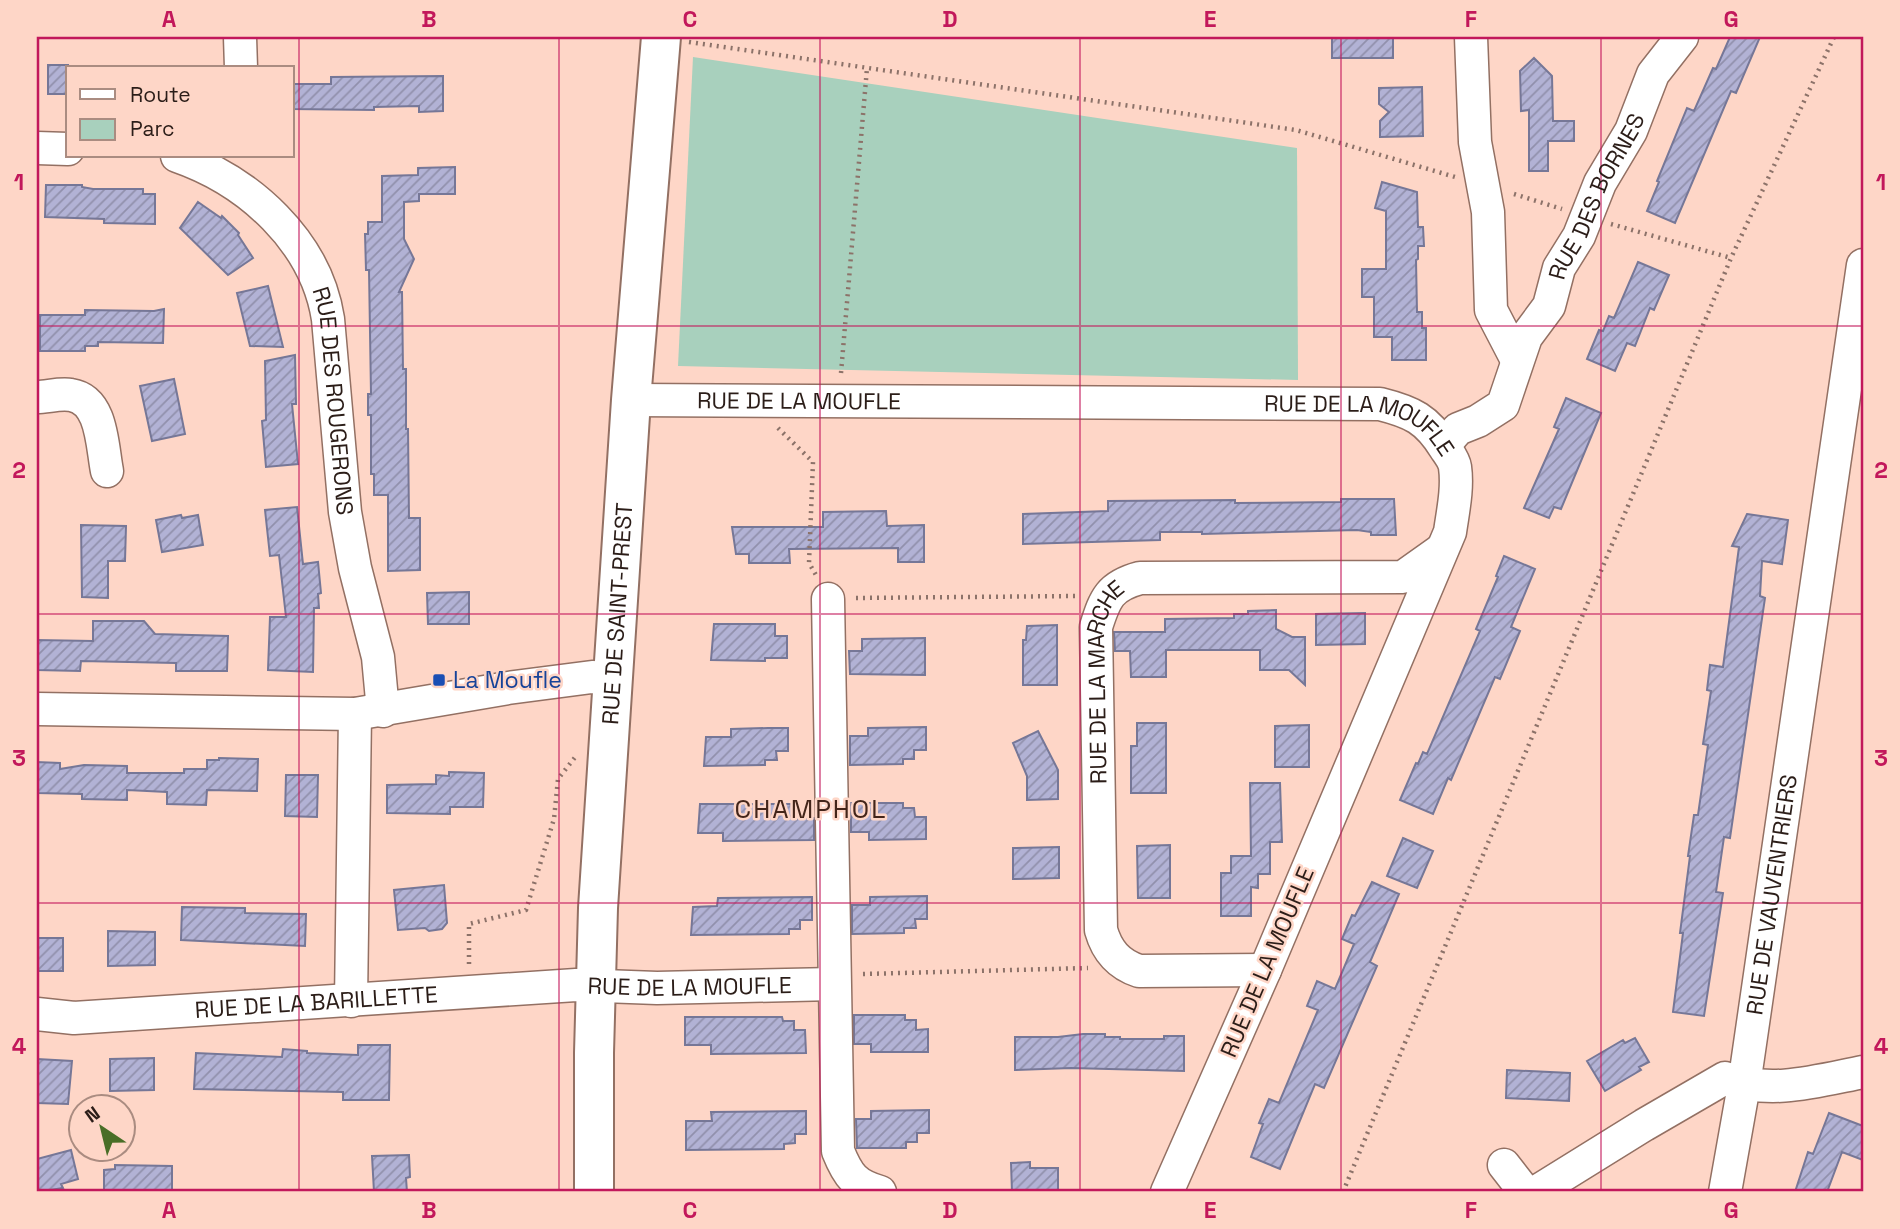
<svg xmlns="http://www.w3.org/2000/svg" width="1900" height="1229" font-family="'Space Grotesk',sans-serif">
  <style>
    .green { fill: #a8d0bd }
    .building { fill: url(#building-hatch); stroke: #767797; stroke-width: 2 }
    .lines { fill: none; stroke-linecap: round; stroke-linejoin: round }
    .minor-casing { stroke: #937063; stroke-width: 35 }
    .major-casing { stroke: #937063; stroke-width: 42 }
    .path { stroke: #8c7269; stroke-width: 4.5; stroke-dasharray: 2 5; stroke-linecap: butt }
    .minor { stroke: #fff; stroke-width: 32 }
    .major { stroke: #fff; stroke-width: 38 }
    .grid { fill: none; stroke: #c2185b; stroke-width: 2; stroke-opacity: 0.55 }
    .transit-dot { fill: #1a4fb4; stroke: #fed6c7; stroke-width: 2.5 }
    .labels { text-anchor: middle; stroke-width: 5; stroke-linejoin: round; paint-order: stroke }
    .street-label { font-size: 23px; fill: #2b1d18; stroke: #fed6c7 }
    .transit-label { font-size: 23px; fill: #164399; stroke: #fed6c7; text-anchor: start }
    .quarter-label { font-size: 26px; letter-spacing: 2px; fill: #43251a; stroke: #fed6c7 }
    .neatline { fill: none; stroke: #c2185b; stroke-width: 2.5 }
    .grid-label { font-size: 23px; text-anchor: middle; font-weight: bold; fill: #c2185b }
  </style>
  <defs>
    <pattern id="building-hatch" width="6" height="6" patternUnits="userSpaceOnUse" patternTransform="scale(1.75)"><rect width="6" height="6" fill="#b2b2d5"/><path d="M-1 1l2-2M0 6l6-6M5 7l2-2" fill="none" stroke="#9190ac"/></pattern>
  </defs>
  <rect width="100%" height="100%" fill="#fed6c7"/>
  <path class="green" d="M693,57L1297,148L1298,380L678,366Z"/>
  <path class="building" d="M1332,37H1393V58H1332Z
    M1730,37H1760L1736,93L1731,91L1675,223L1647,211L1659,182L1657,181L1687,108L1694,111L1713,68L1716,69Z
    M1534,58L1552,76L1553,121H1574V141H1548V171H1529V110L1521,111L1520,71Z
    M48,65H68V94H48Z
    M443,76V111L419,112V106L374,107V110L292,109V84H331V77Z
    M1422,87L1423,136L1380,137V121L1389,112L1379,104V88Z
    M455,167V194H419V201L404,202V239L414,259L399,292H402L403,369H406V429H408L409,518H420V570L388,571V495H374V474H371V415H368V394H371L369,270H366L365,234H368V222H382V176L418,175V168Z
    M1382,182L1417,192L1418,227H1423L1424,246H1418V259L1416,260L1417,312H1422V328H1426V360H1392V337H1374V297H1362V269H1386V211L1375,208Z
    M46,185H82V187L93,189H143V194H155V224L104,223V219L45,217Z
    M198,202L221,218L222,216L239,233L238,235L253,258L228,275L180,228Z
    M1638,262L1669,275L1654,310L1650,308L1635,346L1627,343L1615,371L1587,359L1599,330L1603,331L1609,316L1614,318Z
    M268,286L283,347L250,346L237,293Z
    M164,309L163,343L98,342V346H85V351H40V315H85V310L154,311Z
    M295,355L296,404H292L298,464L266,467L262,421L266,420L265,361Z
    M174,379L185,434L152,441L140,386Z
    M1566,398L1601,413L1561,509L1554,507L1549,518L1524,508L1559,429L1554,427Z
    M1341,499H1394L1396,535H1371V532L1357,530L1202,534V532H1160V540L1023,544V514L1108,511V501L1235,500V503L1341,502Z
    M297,507L303,564L318,562L321,593L318,594L319,608H314L313,672L268,670L270,617H286L279,555L270,556L265,510Z
    M886,511L887,526L924,525V562H898V548L789,549L790,563H749V554H736L732,527H823V512Z
    M1747,514L1788,520L1782,564L1762,561L1760,596L1765,598L1730,838L1724,837L1716,892L1723,893L1704,1016L1673,1012L1683,933H1680L1690,856H1688L1694,815H1698L1708,745L1703,744L1711,691L1707,690L1710,665L1723,667L1739,547L1732,546Z
    M181,515L182,518L198,515L203,545L162,552L156,520Z
    M81,525L126,526L125,561H108V598L82,597Z
    M1504,556L1535,569L1511,627L1520,631L1500,679L1495,677L1451,780L1448,778L1433,814L1400,800L1416,763L1418,764L1423,752L1427,754L1480,631L1476,629L1498,577L1496,576Z
    M469,592V624H428L427,593Z
    M1276,610V629L1292,637H1305V685L1289,670H1260V650H1166V677H1131L1130,651H1115L1114,632H1165V619L1234,618V614H1248V611Z
    M1365,613V644L1316,645V614Z
    M93,621H144L155,634L228,636L227,671H176V663L81,661L80,671L37,670V640L93,641Z
    M714,624H775V636H787V658H765V661L711,660Z
    M1057,625V685H1023V640H1026L1027,626Z
    M925,638V675L850,674L849,651H862V639Z
    M1137,723H1166V793H1131V746H1137Z
    M1309,725V767H1275V726Z
    M926,727V750H914V759H903V764L850,765V736H868V728Z
    M768,728H788V751H776L777,760H765V765L704,766L706,737H731V729Z
    M1038,731L1058,770V799L1027,800V776L1013,743Z
    M219,758L258,759L257,791L207,790L206,805L167,804V792L127,790V800L82,799V794L37,793V762L60,763V769L84,765L127,766V773H184V769H207V760H219Z
    M449,772L484,773L483,807H450V814L387,813V785L436,784V775L449,776Z
    M286,775H318L317,817L285,816Z
    M1250,783H1280L1282,842H1270V874H1258V888L1251,887V916H1221V873H1231V856H1251Z
    M851,803H903V808H914L915,817H926V839L869,840V832H851Z
    M700,804H794V809H805V818H814V840L723,841V833H698Z
    M1403,838L1433,851L1417,888L1387,876Z
    M1170,845V898H1138L1137,846Z
    M1059,847V878L1013,879V848Z
    M1372,882L1399,894L1370,962L1377,966L1324,1088L1315,1084L1280,1169L1251,1157L1263,1124L1259,1123L1269,1099L1279,1103L1318,1010L1307,1006L1317,981L1335,989L1354,944L1342,939L1352,915L1355,916Z
    M444,885L447,923L442,929L429,931L425,928L398,930L394,890Z
    M927,896V919H915L916,928H904V933L852,934V905H870V897Z
    M812,897V920H800V929H789V934L691,935L693,907L717,906L718,898Z
    M182,907L245,908V913L306,914L305,946L181,940Z
    M108,931L155,932V965L108,966Z
    M37,938H63V971H37Z
    M854,1015H905V1020H916V1030L928,1029V1052H871V1044H854Z
    M685,1017H782L783,1021H794V1030H805L806,1053L711,1054V1045H685Z
    M1083,1034H1105V1037H1120V1039H1164V1036H1184V1071L1071,1068L1015,1070V1037H1058Z
    M1635,1038L1649,1062L1639,1067L1641,1070L1605,1091L1587,1061L1623,1040L1625,1043Z
    M358,1045H390L389,1100H343V1092L194,1089L196,1053L282,1057L283,1049L307,1051V1053L358,1055Z
    M154,1058V1090L110,1091V1059Z
    M37,1059L72,1061L68,1104L37,1103Z
    M1507,1070L1570,1073L1569,1101L1506,1098Z
    M929,1110V1133H917V1142H906V1148H857L856,1119H871V1111Z
    M806,1111V1134H795V1143L784,1144V1149L686,1150V1121H712L711,1112Z
    M1829,1113L1863,1126V1160L1842,1152L1827,1192H1795L1808,1152L1813,1154Z
    M71,1150L78,1179L61,1184L63,1188L37,1192V1159Z
    M409,1155L410,1177L406,1178L407,1192H374L372,1156Z
    M1030,1162V1168H1058V1192H1012L1011,1163Z
    M115,1165L172,1166V1192H104V1170L115,1169Z"/>
  <g class="lines">
    <g class="minor-casing">
      <g id="minor">
        <path d="M240,37L241,68"/>
        <path d="M1471,37L1475,142L1488,212L1491,310L1517,360"/>
        <path d="M37,148L68,149"/>
        <path id="s1" d="M177,156C249,181 316,241 328,319L345,512L355,568L378,657L383,711"/>
        <path d="M37,397C47,397 60,393 71,395C103,400 102,447 107,471"/>
        <path id="s2" d="M631,400L1380,404C1412,412 1427,419 1445,448C1449,454 1454,460 1455,467C1458,488 1453,511 1450,532L1265,970L1167,1192"/>
        <path id="s3" d="M1444,445L1458,429L1478,421L1503,405L1526,337L1549,306L1559,268L1579,236L1600,183L1631,131L1653,74L1682,37"/>
        <path d="M828,599L838,1151C848,1176 855,1185 880,1192"/>
        <path d="M37,709L355,714L508,688L592,677L613,678"/>
        <path id="s4" d="M1265,970L1139,971C1118,964 1107,951 1101,930L1096,627C1105,598 1110,586 1140,578L1403,577L1441,550"/>
        <path d="M351,1001L355,714"/>
        <path id="s5" d="M37,1014L74,1018L576,985L657,988L834,984"/>
        <path d="M1504,1165L1525,1192"/>
        <path d="M1536,1192L1644,1125L1725,1078C1771,1095 1817,1081 1863,1072"/>
        <path id="s6" d="M1725,1192L1744,1085L1863,265"/>
      </g>
    </g>
    <g class="major-casing">
      <g id="major">
        <path id="s7" d="M594,1192V1053L598,908L631,400L661,37"/>
      </g>
    </g>
    <path class="path" d="M689,42L1296,130L1455,177
      M1514,194L1562,209
      M1611,224L1731,258
      M841,373L867,68
      M778,428L813,462L809,563L816,575
      M856,598L1078,596
      M469,964V924L526,910L554,819L558,779L576,756
      M863,974L1088,968
      M1343,1192L1731,258L1834,37"/>
    <use href="#minor" class="minor"/>
    <use href="#major" class="major"/>
  </g>
  <path class="grid" d="M299,37V1192M559,37V1192M820,37V1192M1080,37V1192M1341,37V1192M1601,37V1192M37,326H1863M37,614H1863M37,903H1863"/>
  <rect class="transit-dot" x="432" y="673" width="14" height="14" rx="3.5"/>
  <g class="labels">
    <g class="street-label">
      <text dy="8" stroke="none"><textPath href="#s3" startOffset="303">RUE DES BORNES</textPath></text>
      <text dy="8" stroke="none"><textPath href="#s1" startOffset="315">RUE DES ROUGERONS</textPath></text>
      <text dy="8" stroke="none"><textPath href="#s2" startOffset="168">RUE DE LA MOUFLE</textPath></text>
      <text dy="8" stroke="none"><textPath href="#s2" startOffset="735">RUE DE LA MOUFLE</textPath></text>
      <text dy="8" stroke="none"><textPath href="#s7" startOffset="579">RUE DE SAINT-PREST</textPath></text>
      <text dy="8" stroke="none"><textPath href="#s4" startOffset="434">RUE DE LA MARCHE</textPath></text>
      <text dy="8" stroke="none"><textPath href="#s6" startOffset="301">RUE DE VAUVENTRIERS</textPath></text>
      <text transform="translate(1267 962) rotate(-67)" y="8">RUE DE LA MOUFLE</text>
      <text dy="8" stroke="none"><textPath href="#s5" startOffset="654">RUE DE LA MOUFLE</textPath></text>
      <text dy="8" stroke="none"><textPath href="#s5" startOffset="280">RUE DE LA BARILLETTE</textPath></text>
    </g>
    <g class="transit-label">
      <text x="453" y="688">La Moufle</text>
    </g>
    <g class="quarter-label">
      <text x="811" y="818">CHAMPHOL</text>
    </g>
  </g>
  <rect width="1900" height="1229" fill="none" stroke="#fed6c7" stroke-width="77"/>
  <rect x="66" y="66" width="228" height="91" fill="#fed6c7" stroke="#aa8c81" stroke-width="2"/>
  <rect x="80" y="89" width="35" height="10" fill="#ffffff" stroke="#aa8c81" stroke-width="2"/>
  <text x="130" y="102" font-size="21" fill="#2b1d18">Route</text>
  <rect x="80" y="119" width="35" height="21" fill="#a8d0bd" stroke="#aa8c81" stroke-width="2"/>
  <text x="130" y="136" font-size="21" fill="#2b1d18">Parc</text>
  <g transform="translate(102 1128) rotate(325)"><circle r="33" fill="#fed6c7" stroke="#aa8c81" stroke-width="2"/>
  <path d="M0-5L12 26L0 18L-12 26Z" fill="#496e27"/>
  <text y="-10" font-size="19" font-weight="bold" text-anchor="middle" fill="#2b1d18">N</text>
  </g>
  <rect x="38" y="38" width="1824" height="1152" class="neatline"/>
  <g class="grid-label">
    <text x="169" y="27">A</text>
    <text x="429" y="27">B</text>
    <text x="690" y="27">C</text>
    <text x="950" y="27">D</text>
    <text x="1210" y="27">E</text>
    <text x="1471" y="27">F</text>
    <text x="1731" y="27">G</text>
    <text x="19" y="190">1</text>
    <text x="1881" y="190">1</text>
    <text x="19" y="478">2</text>
    <text x="1881" y="478">2</text>
    <text x="19" y="766">3</text>
    <text x="1881" y="766">3</text>
    <text x="19" y="1054">4</text>
    <text x="1881" y="1054">4</text>
    <text x="169" y="1218">A</text>
    <text x="429" y="1218">B</text>
    <text x="690" y="1218">C</text>
    <text x="950" y="1218">D</text>
    <text x="1210" y="1218">E</text>
    <text x="1471" y="1218">F</text>
    <text x="1731" y="1218">G</text>
  </g>
</svg>
